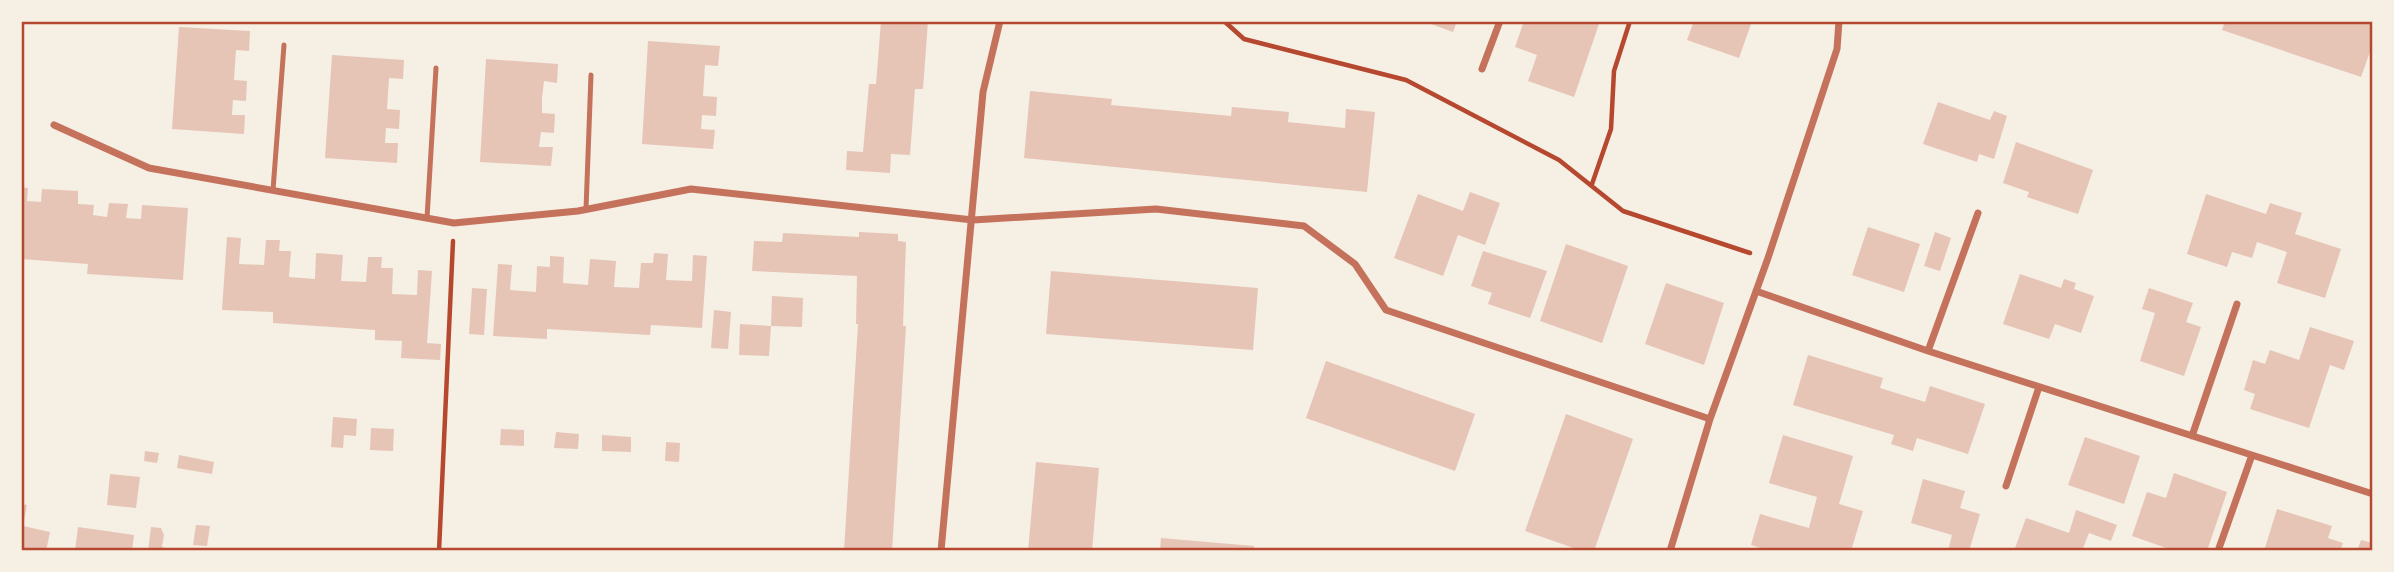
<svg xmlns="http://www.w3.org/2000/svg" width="2394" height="572" font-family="'Nunito Sans',sans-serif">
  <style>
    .building { fill: #e6c5b7 }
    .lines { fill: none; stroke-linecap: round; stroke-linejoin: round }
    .path { stroke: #b5482f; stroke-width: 4.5 }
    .service { stroke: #c5725c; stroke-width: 5 }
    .minor { stroke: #c5725c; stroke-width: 7 }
    .neatline { fill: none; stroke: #b5482f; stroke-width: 2.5 }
  </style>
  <rect width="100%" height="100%" fill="#f6efe4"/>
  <path class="building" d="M881,21H928L923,89H915L910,155L891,154L890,173L846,170L847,151L863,152L869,84H876Z
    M1423,21H1457L1453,32Z
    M1524,21H1600L1574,97L1528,81L1537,55L1515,47Z
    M1694,21H1752L1739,58L1687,40Z
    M2225,21H2373V53L2370,52L2361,77L2222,30Z
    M179,27L250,31L249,51L236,50L234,80L247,81L246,101L233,100L232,115H245L244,134L172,129Z
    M648,41L720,46L718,66L705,65L703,96L717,97L716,116L702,115L701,129L715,130L713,149L642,144Z
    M332,55L404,60L403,79L389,78L388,94L387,109L400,110L399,129L386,128L385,143H398L397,163L325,158Z
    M486,59L558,64L557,83L544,81L542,98V113L555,114L554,133L541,132L539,147H553L551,166L480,162Z
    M1030,91L1112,99L1111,105L1231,116L1232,107L1289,112L1288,122L1345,128L1346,109L1375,112L1367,192L1024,158Z
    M1938,102L1990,120L1994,111L2007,116L1994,159L1979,154L1977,162L1923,144Z
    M2016,142L2093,170L2078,214L2027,197L2029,192L2003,183Z
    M21,187L28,188L27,201L41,202L42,189L78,191V204L94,205L93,215L107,217L109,203L128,204L126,218L141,219L142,205L188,208L183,280L87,274L88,264L21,259Z
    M1470,192L1500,203L1485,245L1458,235L1443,276L1394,258L1418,194L1463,211Z
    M2206,194L2266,214L2270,203L2302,213L2295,234L2341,249L2325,298L2277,283L2287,252L2257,242L2252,258L2232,252L2227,267L2187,254Z
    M1868,227L1920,244L1904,292L1852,275Z
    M859,232L898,234V241L906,242L903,326H906L892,551H844L858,324H856L857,276L752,271L754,241L782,242L783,233L859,237Z
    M1935,232L1951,238L1940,271L1924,266Z
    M227,237L241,238L239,264L264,265L266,240H280L279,251H291L289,277L315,279L316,253L330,254L343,255L341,281L366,282L368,257H382L381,268H393L392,294L417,295L418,270L432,271L427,343L441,344L440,360L401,358L402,341L375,340V330L273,323V312L222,310Z
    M1566,244L1628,266L1602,343L1540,321Z
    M1483,251L1547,271L1530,318L1488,304L1492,293L1471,286Z
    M654,253L668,254L666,280L692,281L693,255L707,256L702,328L651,325L650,335L547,329V339L493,336L498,264L512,265L510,290L536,292L537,266L550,267V256L564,257L563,283L588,285L590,259L616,261L614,287L639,288L641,263H653Z
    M1051,271L1258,288L1253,350L1046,334Z
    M2020,274L2061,288L2064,279L2076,283L2074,289L2094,296L2081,333L2055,324L2049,339L2003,324Z
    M1666,283L1724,303L1704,365L1645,344Z
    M472,288L487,289L484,335L469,334Z
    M2149,288L2193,303L2186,322L2201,327L2184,376L2140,361L2155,313L2142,309Z
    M772,296L803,298L802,327L771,326L769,356L739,355L740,324L771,326Z
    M714,310L731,312L728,349L711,348Z
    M2310,327L2354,341L2344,370L2330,365L2309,428L2250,409L2255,394L2244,390L2253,360L2265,364L2270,350L2299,360Z
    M1808,355L1883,378L1880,388L1925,402L1930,386L1985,404L1968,454L1917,438L1913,451L1891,444L1894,435L1793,405Z
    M1326,361L1475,414L1455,471L1306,418Z
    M1566,414L1633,439L1594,551H1582L1525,531Z
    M333,417L357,419L356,436L344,435L343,448L331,447Z
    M371,428L394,429L393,451L370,450Z
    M501,429L524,430V446L500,445Z
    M556,432L579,434L578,449L554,448Z
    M602,435L631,437V452L602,451Z
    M1783,435L1853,456L1839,504L1863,511L1851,551H1771L1751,545L1760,514L1809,528L1817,497L1769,483Z
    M2085,437L2140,456L2124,504L2068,485Z
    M666,442L680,443L679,462L665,461Z
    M145,451L159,453L157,463L144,461Z
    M179,455L214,462L212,474L177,468Z
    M1036,462L1099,468L1092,551H1028Z
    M2174,473L2227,492L2207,551H2175L2132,536L2147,492L2166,498Z
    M110,474L140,477L136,508L107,505Z
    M1923,479L1965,491L1960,508L1980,514L1969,551H1948L1952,535L1911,523Z
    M21,504L27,505L23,526L50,532L46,551H21Z
    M2277,509L2332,526L2328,538L2343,543L2340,551H2264Z
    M2076,510L2117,525L2111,541L2089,533L2082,551H2014L2026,518L2069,533Z
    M196,525L210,526L207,546L193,545Z
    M78,527L134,535L132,551H75Z
    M151,527L161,528L164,535L162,547L178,551H148Z
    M1161,538L1254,546V551H1160Z
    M2361,540L2373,543V551H2357Z"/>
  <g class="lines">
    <path class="path" d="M1224,21L1244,39L1406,80L1559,160L1623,211L1750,253
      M1592,184L1611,129L1614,71L1630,21
      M439,551L453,241"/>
    <path class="service" d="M273,190L284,45
      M586,209L591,75
      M427,218L436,68"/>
    <path class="minor" d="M1482,69L1500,21
      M54,125L149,168L454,223L578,211L691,189L973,220L1156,209L1304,226L1355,264L1386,310L1710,419
      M1756,291L1928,351L2373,494
      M1928,351L1978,213
      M2192,436L2237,304
      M2006,486L2039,387
      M941,551L983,92L1000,21
      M1670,551L1710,419L1768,258L1837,49L1839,21
      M2218,551L2252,455"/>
  </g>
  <rect width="2394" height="572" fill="none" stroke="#f6efe4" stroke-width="46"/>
  <rect x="23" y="23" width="2348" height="526" class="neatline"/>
</svg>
